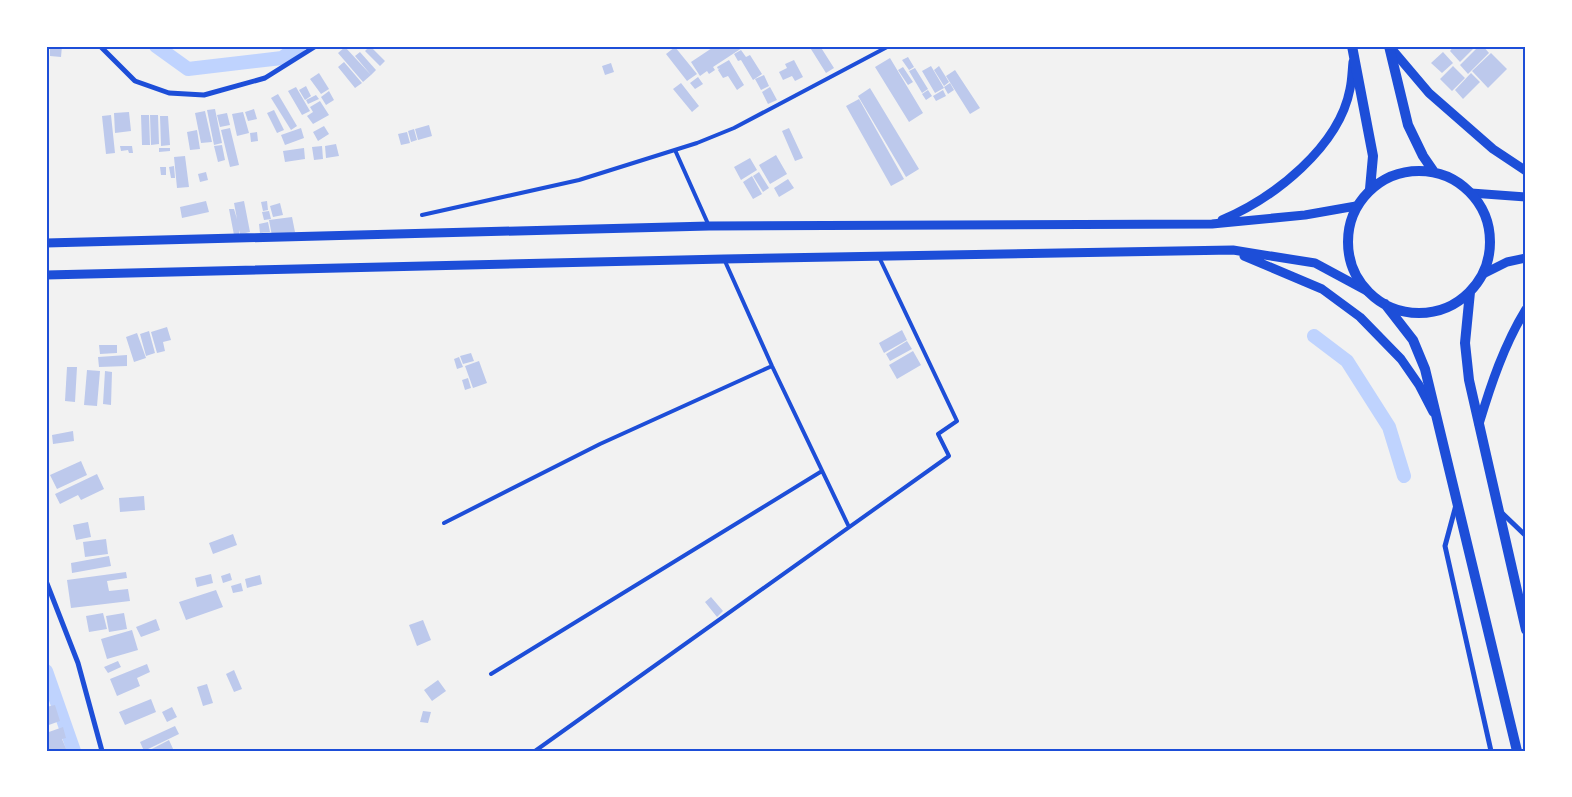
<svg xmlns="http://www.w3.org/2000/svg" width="1572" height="797" font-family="'Source Serif 4',serif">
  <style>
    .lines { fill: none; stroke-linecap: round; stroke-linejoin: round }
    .canal { stroke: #bfd3fe; stroke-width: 14 }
    .building { fill: #bdc9ec }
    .service { stroke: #1d4ed8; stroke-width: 4 }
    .minor { stroke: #1d4ed8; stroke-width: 5 }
    .tertiary { stroke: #1d4ed8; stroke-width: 9 }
    .secondary { stroke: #1d4ed8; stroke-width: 10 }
    .neatline { fill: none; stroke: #1d4ed8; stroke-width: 2 }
  </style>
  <rect width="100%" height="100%" fill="#f2f2f2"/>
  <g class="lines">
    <path class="canal" d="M156,46L188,69L282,58L299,46
      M1314,336L1347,361L1389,427L1404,476
      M46,671L74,751"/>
  </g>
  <path class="building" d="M50,46H62L61,57L50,56Z
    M370,46L385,61L380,66L365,51Z
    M715,46H745L713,67L715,70L709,74L707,71L700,76L691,62Z
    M809,46H820L834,68L826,73Z
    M1454,46H1476L1460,62L1450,51Z
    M1479,46H1483L1489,53L1468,74L1460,65Z
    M345,47L371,75L363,82L338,53Z
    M675,47L697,74L687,81L666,54Z
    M741,50L746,57L750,55L762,74L753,80L741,60L738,61L734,54Z
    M360,52L376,70L371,75L355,56Z
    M1443,52L1453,63L1442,73L1431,63Z
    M1491,53L1507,69L1488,88L1472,71Z
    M908,57L914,67L909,70L902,60Z
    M890,58L923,113L909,122L875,67Z
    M729,60L744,85L737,90L728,76L723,78L718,70L720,68L718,69L717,67Z
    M794,60L803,77L795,81L792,76L783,80L779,72L787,68L785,64Z
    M344,62L362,83L355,88L338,67Z
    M611,63L614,72L605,75L602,66Z
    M931,66L944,88L935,93L922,71Z
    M939,66L949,82L944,86L934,70Z
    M1453,66L1465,78L1452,91L1440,79Z
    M903,67L913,82L908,85L898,70Z
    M915,68L928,89L922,93L909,71Z
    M955,70L980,108L970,114L946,76Z
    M319,73L329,89L321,94L310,79Z
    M1471,73L1480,82L1463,99L1455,90Z
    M764,75L769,86L761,90L755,79Z
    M698,77L703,84L695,89L690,83Z
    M681,83L699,106L692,112L673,89Z
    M950,83L954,90L948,94L944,87Z
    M306,86L311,96L305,100L299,90Z
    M296,87L310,111L302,115L288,91Z
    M770,87L777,100L768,104L762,92Z
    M870,88L919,169L906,177L858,96Z
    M928,90L932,96L926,100L922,94Z
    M943,90L946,96L936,101L933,96Z
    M329,91L334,100L326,105L321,97Z
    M278,94L297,126L291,130L271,98Z
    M316,95L319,99L308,104L306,100Z
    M859,99L904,179L891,186L846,106Z
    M320,101L329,115L313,124L307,116L313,112L310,107Z
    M215,109L222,143L214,145L207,110Z
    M254,109L257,119L248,121L245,112Z
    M274,110L284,130L277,133L267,113Z
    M205,111L212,142L201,143L195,113Z
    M129,112L131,131L115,133L114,113Z
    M243,112L249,133L237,136L232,114Z
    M227,113L230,125L220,127L217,115Z
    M111,115L115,153L106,154L102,116Z
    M141,115H149L150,145H142Z
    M150,115H158L159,144L151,145Z
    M160,116H168L170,145L161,146Z
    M429,125L432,136L418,140L415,129Z
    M324,126L329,134L318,141L313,132Z
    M230,128L239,165L230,167L221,130Z
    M301,128L304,138L285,145L281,135Z
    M789,128L803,158L795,161L782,131Z
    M414,129L417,140L411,142L408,131Z
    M197,130L200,149L190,150L187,132Z
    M257,132L258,141L251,142L250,133Z
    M407,132L410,143L401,145L398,134Z
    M336,144L339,156L326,158L325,146Z
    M222,145L225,160L218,162L214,146Z
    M120,146H132L133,153H129L128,150L121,151Z
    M322,146L323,159L314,160L312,147Z
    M159,148H170V151L159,152Z
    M304,148L305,159L285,162L283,151Z
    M776,155L787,174L770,184L759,165Z
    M185,156L189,187L177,188L174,157Z
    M750,158L757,170L741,180L734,167Z
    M174,166L175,178H171L169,167Z
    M160,167H166V175H161Z
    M206,172L208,180L200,182L198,174Z
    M759,172L769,188L763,192L753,176Z
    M752,176L762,194L753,199L743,182Z
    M788,179L794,188L779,197L774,188Z
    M206,201L209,212L182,218L180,207Z
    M244,201L250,232L240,234L239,230V234L234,235L229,209H234L237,219L234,203Z
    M267,201L268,210L263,211L261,202Z
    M280,203L283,215L273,217L270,206Z
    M269,211L271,219L264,220L262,212Z
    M292,217L295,232L272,236L269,220Z
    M268,222L270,232L260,233L259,224Z
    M167,327L171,340L163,342L165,351L157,353L151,332Z
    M902,330L907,340L884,353L879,343Z
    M149,331L155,353L146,356L140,334Z
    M137,333L146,358L134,362L126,337Z
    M907,341L912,349L890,361L886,354Z
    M99,345H117V353L100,354Z
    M913,351L921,365L897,379L889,365Z
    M471,353L474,361L463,364L460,356Z
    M127,355V366L99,367L98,357Z
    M459,357L463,367L457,369L454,359Z
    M479,361L487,383L473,388L465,366Z
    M67,367H77L75,402L65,401Z
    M87,370L100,371L97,406L84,405Z
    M105,371L112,372L111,405L103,404Z
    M468,378L471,388L465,390L462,380Z
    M73,431L74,441L53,444L52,435Z
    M81,461L87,475L57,489L50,475Z
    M97,474L104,489L81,500L78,495L60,504L55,494Z
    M144,496L145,510L120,512L119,498Z
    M88,522L91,537L76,540L73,525Z
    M233,534L237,545L213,554L209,543Z
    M106,539L108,554L85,557L83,542Z
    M109,556L111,566L72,573L71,563Z
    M126,572L127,578L107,581L109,591L128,589L130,601L71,608L67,580Z
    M230,573L232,580L223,583L221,576Z
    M211,574L213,583L197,587L195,578Z
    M260,575L262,584L247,588L245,579Z
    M241,583L243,591L233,593L231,586Z
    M216,590L223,607L186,620L179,602Z
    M711,597L723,611L717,617L705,602Z
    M103,613L107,629L89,632L86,616Z
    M124,613L127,629L109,632L106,616Z
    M156,619L160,630L141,637L136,627Z
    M423,620L431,640L417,646L409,625Z
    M132,630L138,650L107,659L101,639Z
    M118,661L121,667L108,673L104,667Z
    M147,664L150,672L137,678L140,686L117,696L110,679Z
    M234,670L242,689L234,692L226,674Z
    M438,680L446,691L432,701L424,690Z
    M207,684L213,703L203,706L197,687Z
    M151,699L156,712L125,725L119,712Z
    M55,705L60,721L46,726V707Z
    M172,707L177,717L167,722L162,712Z
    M423,711L431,712L428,723L420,722Z
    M175,726L179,734L144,751L140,742Z
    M63,727L66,738L62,739L67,751H46V733Z
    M169,740L174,751H148Z"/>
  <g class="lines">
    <path class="service" d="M675,150L709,226
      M422,215L579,180L697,143L734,128L889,46
      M724,259L772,366L849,527
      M444,523L600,444L772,366
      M491,674L822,471
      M535,751L949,456L938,434L957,421L879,257"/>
    <path class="minor" d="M100,46L135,81L169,93L204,95L265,78L316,46
      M1456,505L1445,546L1491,751
      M1501,512L1526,536
      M46,581L78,663L102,751"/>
    <path class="tertiary" d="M1390,47L1429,93L1493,149L1526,171
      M1471,193L1526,197
      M1222,220C1274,198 1339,147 1350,89C1352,80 1352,71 1353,62
      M46,243L709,226L1212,224L1305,215L1356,206
      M1244,256L1322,289L1360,317L1401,359L1419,385L1433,412
      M1483,274L1507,262L1526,258
      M46,275L724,259L1233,250L1315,263L1367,291
      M1479,424C1491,384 1504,345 1526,309"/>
    <path class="secondary" d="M1352,46L1373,156L1370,189
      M1389,46L1408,125L1423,156L1434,172
      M1348 242a71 71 0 1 1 142 0a71 71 0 1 1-142 0Z
      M1470,292L1465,343L1469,380L1526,630
      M1385,304L1413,340L1425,369L1517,751"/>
  </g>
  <rect width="1572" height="797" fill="none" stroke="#ffffff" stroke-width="95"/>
  <rect x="48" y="48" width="1476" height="702" class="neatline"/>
</svg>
